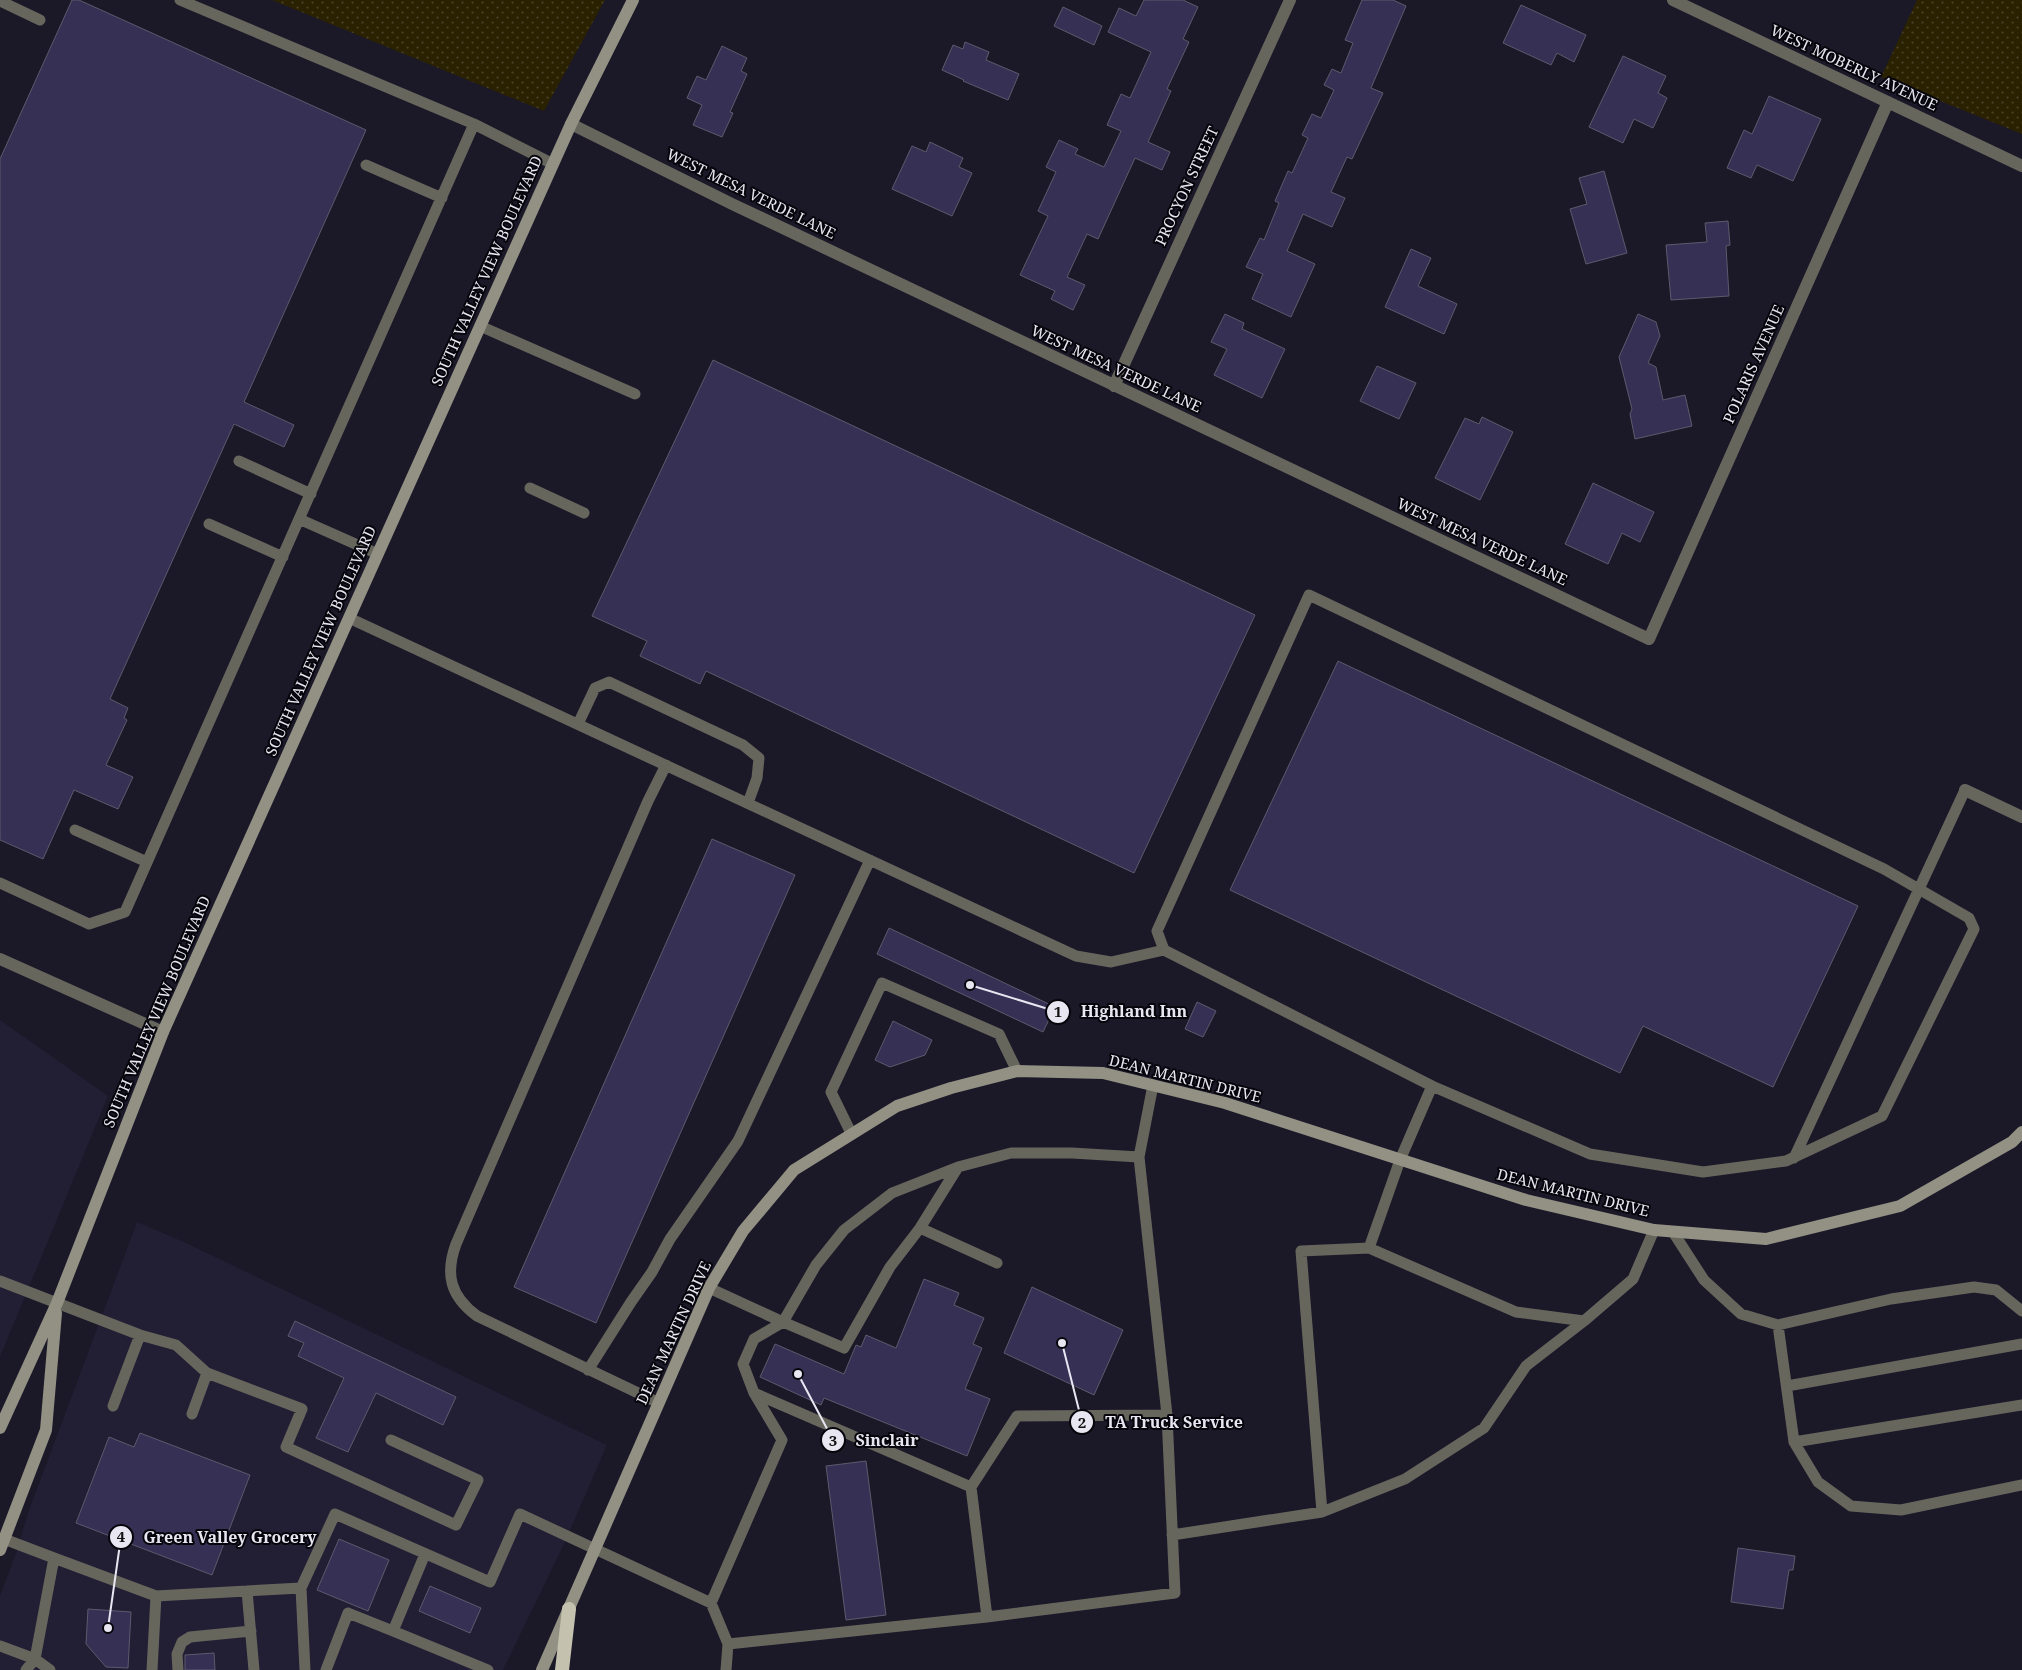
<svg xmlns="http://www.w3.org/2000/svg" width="2022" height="1670" font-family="'Noto Serif',serif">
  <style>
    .built { fill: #221e34 }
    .sand { fill: url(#sand-dots) }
    .building { fill: #363054; stroke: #5d5a6d }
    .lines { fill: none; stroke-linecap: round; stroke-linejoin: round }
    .service { stroke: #67665d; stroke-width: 11 }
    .minor { stroke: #67665d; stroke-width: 12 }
    .tertiary { stroke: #67665d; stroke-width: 12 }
    .secondary { stroke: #929183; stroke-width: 12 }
    .trunk { stroke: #c4c2ae; stroke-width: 14 }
    .labels { text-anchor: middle; stroke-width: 4; stroke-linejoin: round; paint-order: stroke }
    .street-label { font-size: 15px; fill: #e7e6f1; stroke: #06050b }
    .leader { fill: none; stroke: #e7e6f1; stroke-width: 2 }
    .callout-dot { fill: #e7e6f1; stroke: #06050b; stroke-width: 2 }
    .mark-label { font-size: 15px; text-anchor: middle; font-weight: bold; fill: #111 }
    .callout-label { font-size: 16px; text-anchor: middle; font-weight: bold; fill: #e7e6f1; stroke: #06050b; stroke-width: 4; stroke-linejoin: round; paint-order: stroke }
  </style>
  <defs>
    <pattern id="sand-dots" width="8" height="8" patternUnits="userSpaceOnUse" patternTransform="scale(1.25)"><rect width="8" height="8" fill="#2a2101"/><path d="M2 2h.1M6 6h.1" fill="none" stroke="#494126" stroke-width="1.8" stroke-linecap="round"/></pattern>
  </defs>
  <rect width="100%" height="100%" fill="#1b1828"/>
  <path class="built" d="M0,1020L108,1096L0,1357Z
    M137,1222L184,1242L607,1445L564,1544L503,1670H0V1596L16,1553L29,1510Z"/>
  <path class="sand" d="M272,0H605L544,111Z
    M1917,0H2022V134L1881,77Z"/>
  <path class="building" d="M72,0H79L366,130L244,402L294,425L284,447L234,424L110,699L128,708L124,718L127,720L106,765L133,777L118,809L74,790L43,859L0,840V159Z
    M1144,0H1183L1198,7L1183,39L1189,42L1167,89L1171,91L1148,142L1170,152L1162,170L1135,158L1098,239L1087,234L1067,277L1085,285L1073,310L1051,299L1055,291L1020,275L1048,216L1038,211L1056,172L1046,167L1059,140L1078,149L1075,154L1104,167L1121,131L1107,125L1121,94L1130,98L1151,52L1108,32L1119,8L1136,16Z
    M1362,0H1393L1406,6L1371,88L1383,93L1352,159L1347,157L1331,192L1345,198L1332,227L1303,214L1287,251L1315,264L1291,317L1252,299L1263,274L1246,267L1260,238L1264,240L1279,203L1275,201L1288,171L1292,173L1308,138L1302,135L1312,114L1321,118L1334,90L1324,85L1332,69L1341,73L1353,43L1345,40Z
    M1521,5L1586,35L1574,62L1557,53L1551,65L1503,43Z
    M1063,7L1102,26L1094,45L1054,26Z
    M965,42L989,52L986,60L1019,74L1008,100L963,81L964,80L942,70L953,45L963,49Z
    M722,46L747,58L741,71L747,74L730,112L733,113L722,137L693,125L702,105L687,98L697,76L706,80Z
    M1623,56L1666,76L1658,93L1667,98L1653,128L1634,119L1623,143L1589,127Z
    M1769,96L1821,119L1793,181L1757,165L1751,178L1727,168L1744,130L1752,134Z
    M930,142L963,158L959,167L972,173L952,216L892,189L912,146L926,152Z
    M1604,171L1627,253L1586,264L1570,209L1587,204L1579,178Z
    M1728,221L1730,245L1726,246L1729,296L1671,300L1666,245L1707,242L1705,223Z
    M1411,249L1431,258L1418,286L1457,304L1444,334L1385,307Z
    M1225,314L1244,323L1242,329L1285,349L1262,398L1214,375L1227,349L1211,342Z
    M1638,314L1656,322L1660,336L1648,363L1656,367L1663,400L1685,395L1692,426L1635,439L1630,414L1632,409L1619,357Z
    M713,360L1255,615L1134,873L706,671L700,684L640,656L647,641L592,616Z
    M1377,366L1416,383L1399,419L1360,401Z
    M1482,417L1513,432L1480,500L1435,478L1465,418L1479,424Z
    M1593,483L1654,512L1640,542L1622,533L1608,564L1565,544Z
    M1338,661L1858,906L1773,1087L1643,1026L1620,1073L1230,890Z
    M712,839L795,875L596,1323L514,1287Z
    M889,928L1055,1007L1043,1032L877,954Z
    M1197,1002L1216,1011L1203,1037L1185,1029Z
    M893,1021L932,1040L925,1055L890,1067L875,1060Z
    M924,1279L959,1293L954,1305L984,1318L973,1344L982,1348L965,1389L990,1399L967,1456L824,1398L821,1405L760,1377L775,1344L844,1374L856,1345L861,1347L866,1335L896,1348Z
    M1032,1287L1123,1330L1094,1395L1004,1353Z
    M295,1321L456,1397L443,1425L376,1393L348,1452L316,1438L344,1378L298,1356L304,1343L288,1336Z
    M140,1433L250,1475L212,1575L76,1523L109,1437L134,1447Z
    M866,1461L886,1615L846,1620L826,1466Z
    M339,1539L389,1560L368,1611L317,1590Z
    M1738,1548L1795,1556L1793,1570H1789L1783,1609L1731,1602Z
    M430,1586L481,1608L470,1633L419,1611Z
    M88,1609L131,1612L128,1668L106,1667L86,1644Z
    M214,1653L215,1670H185V1655Z"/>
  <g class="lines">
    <path class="service" d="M0,1L40,20
      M474,124L553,164
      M366,165L442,198
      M480,326L635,394
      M239,461L311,494
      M530,488L584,513
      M299,519L378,554
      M209,524L283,557
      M349,618L1076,956L1111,962L1164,950
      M578,724L595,688L609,682L743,745L759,758L757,778L748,803
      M75,830L147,862
      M0,883L89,924L125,912L474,124L180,0
      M1432,1086L1164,950L1157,931L1309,595L1884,869L1969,918L1974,929L1882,1116L1786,1161L1703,1172L1590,1154L1432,1086L1400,1160L1369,1248L1516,1312L1584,1321
      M851,1133L831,1092L882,983L999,1034L1017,1071
      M1794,1158L1965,790
      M958,1167L920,1228L890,1267L844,1348L783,1322L816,1265L844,1230L892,1193L958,1167L1011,1153H1072L1139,1157L1153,1085
      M920,1228L997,1263
      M1673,1232L1704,1280L1741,1314L1778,1325L1891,1299L1974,1287L1996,1290L2022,1311
      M0,1281L140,1335L176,1345L207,1373L302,1409L286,1447L456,1525L478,1480L391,1440
      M709,1288L783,1322
      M783,1322L754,1339L743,1364L754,1393L782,1440L711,1603L728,1644L987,1617L971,1487L1017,1416L1167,1415L1139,1157
      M1778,1325L1794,1442L1818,1482L1851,1506L1901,1510L2022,1485
      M588,1370L631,1302L652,1272L670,1239L738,1141L870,860
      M1787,1386L2022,1344
      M754,1393L971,1487
      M659,1403L477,1316C450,1296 445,1274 456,1244L648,801L666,765
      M113,1406L140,1335
      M192,1414L207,1373
      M1794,1442L2022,1405
      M1322,1512L1301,1251L1369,1248
      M1172,1535L1322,1512L1405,1479L1484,1428L1526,1366L1584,1321L1633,1279L1654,1230
      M425,1554L393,1631L488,1670
      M54,1558L156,1596L301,1588L335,1514L490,1582L520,1514L711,1603
      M301,1588L305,1670
      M247,1591L254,1670
      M987,1617L1175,1593L1167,1415
      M0,1646L35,1659L54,1558L4,1539
      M26,1670L35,1659L50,1670
      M152,1670L156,1596
      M178,1670L177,1654L182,1642L190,1637L251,1631
      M326,1670L348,1613L393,1631
      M726,1670L728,1644"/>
    <path class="minor" d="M1673,0L2022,166
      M571,124L732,204L1649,639L1888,102
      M1114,386L1290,0
      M1965,790L2022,817"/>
    <path class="tertiary" d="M0,959L163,1032"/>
    <path class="secondary" d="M0,1428L57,1303L163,1032L571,124L633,0
      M0,1550L46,1430L56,1313
      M542,1670L709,1288L743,1231L794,1170L897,1106L951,1088L1017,1071L1103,1073L1225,1103L1526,1200L1654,1230L1766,1239L1900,1206L2012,1142L2022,1132"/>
    <path class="trunk" d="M562,1670L569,1609"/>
  </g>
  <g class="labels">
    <g class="street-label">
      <text transform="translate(1854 68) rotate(25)" y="5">WEST MOBERLY AVENUE</text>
      <text transform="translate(1187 186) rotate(-65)" y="5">PROCYON STREET</text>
      <text transform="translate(751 194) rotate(26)" y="5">WEST MESA VERDE LANE</text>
      <text transform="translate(487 271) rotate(-66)" y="5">SOUTH VALLEY VIEW BOULEVARD</text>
      <text transform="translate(1754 364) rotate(-66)" y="5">POLARIS AVENUE</text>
      <text transform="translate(1116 369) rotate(25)" y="5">WEST MESA VERDE LANE</text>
      <text transform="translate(1482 542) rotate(25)" y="5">WEST MESA VERDE LANE</text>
      <text transform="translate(321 641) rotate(-66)" y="5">SOUTH VALLEY VIEW BOULEVARD</text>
      <text transform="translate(157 1012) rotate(-67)" y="5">SOUTH VALLEY VIEW BOULEVARD</text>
      <text transform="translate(1185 1079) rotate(14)" y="5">DEAN MARTIN DRIVE</text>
      <text transform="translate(1573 1193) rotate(14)" y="5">DEAN MARTIN DRIVE</text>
      <text transform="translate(674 1333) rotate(-65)" y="5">DEAN MARTIN DRIVE</text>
    </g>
  </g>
  <path class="leader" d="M970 985L1058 1012M1062 1343L1082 1422M798 1374L833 1440M108 1628L121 1537"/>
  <g class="callout-dot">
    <circle cx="970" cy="985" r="5"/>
    <circle cx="1062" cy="1343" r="5"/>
    <circle cx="798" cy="1374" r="5"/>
    <circle cx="108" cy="1628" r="5"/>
    <circle cx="1058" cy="1012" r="12"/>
    <circle cx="1082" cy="1422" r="12"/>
    <circle cx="833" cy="1440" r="12"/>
    <circle cx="121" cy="1537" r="12"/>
  </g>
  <g class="mark-label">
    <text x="1058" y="1017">1</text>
    <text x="1082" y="1428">2</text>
    <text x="833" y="1446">3</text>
    <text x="121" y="1542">4</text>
  </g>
  <g class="callout-label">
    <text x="1134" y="1017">Highland Inn</text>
    <text x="1174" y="1428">TA Truck Service</text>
    <text x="887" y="1446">Sinclair</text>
    <text x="230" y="1543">Green Valley Grocery</text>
  </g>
</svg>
